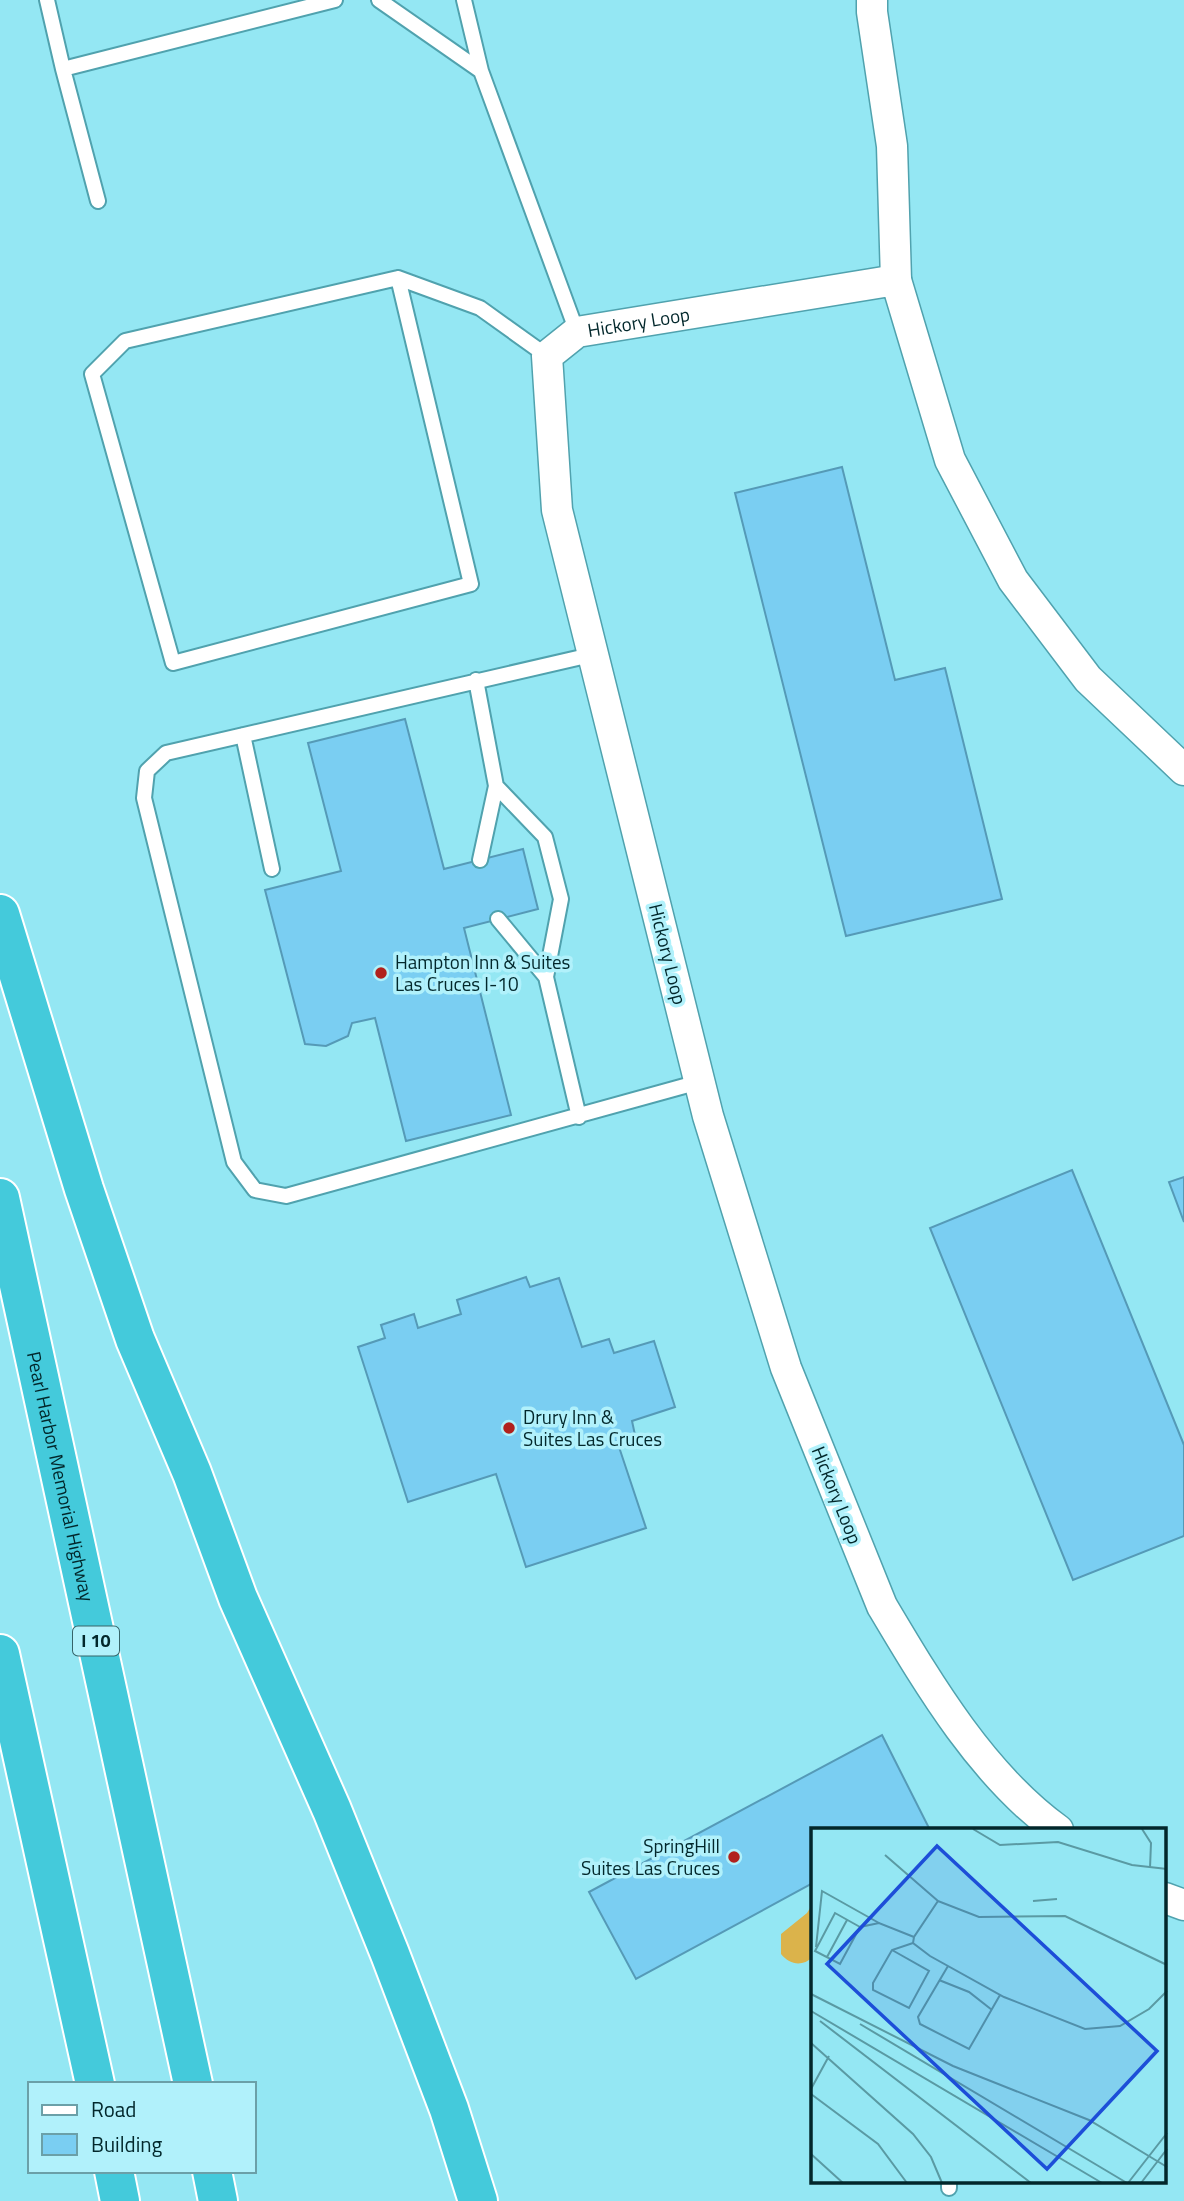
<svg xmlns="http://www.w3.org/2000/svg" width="1184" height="2201" font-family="'Titillium Web',sans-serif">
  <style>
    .water { fill: #dbb34b }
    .building { fill: #7acef2; stroke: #559ab7; stroke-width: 2 }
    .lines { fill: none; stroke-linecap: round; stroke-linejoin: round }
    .lane-casing { stroke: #50a2ae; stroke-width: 18 }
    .street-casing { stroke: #50a2ae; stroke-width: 33 }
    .highway-casing { stroke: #fff; stroke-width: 42 }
    .lane { stroke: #fff; stroke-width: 14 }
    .street { stroke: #fff; stroke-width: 30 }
    .highway { stroke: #44cadb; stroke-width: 38 }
    .poi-dot { fill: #b1211d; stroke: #b1f1fb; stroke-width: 2.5 }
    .labels { text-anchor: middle; stroke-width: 7; stroke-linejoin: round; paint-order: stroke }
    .shield { fill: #b1f1fb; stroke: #366469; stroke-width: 2 }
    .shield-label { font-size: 18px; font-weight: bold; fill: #02272b }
    .street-label { font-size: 19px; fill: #02272b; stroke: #b1f1fb }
    .poi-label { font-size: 19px; fill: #02272b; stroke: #b1f1fb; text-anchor: start }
    .inset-road { fill: none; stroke: #5a9aa3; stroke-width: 2 }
    .view { fill: #1d4ed8; fill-opacity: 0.15; stroke: #1d4ed8; stroke-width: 3.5 }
    .inset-edge { fill: none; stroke: #02272b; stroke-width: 3.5 }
  </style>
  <rect width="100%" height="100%" fill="#94e7f3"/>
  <path class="water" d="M813,1903V1957C802,1967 790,1965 781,1954V1934L807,1913Z"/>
  <path class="building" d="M842,467L895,680L945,668L1002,899L846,936L735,493Z
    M405,719L444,869L523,849L538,909L464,928L511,1115L406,1141L375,1018L352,1023L348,1036L326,1046L305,1044L265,890L341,871L308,743Z
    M1072,1170L1184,1445V1536L1073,1580L930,1228Z
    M1184,1177V1222L1169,1182Z
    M526,1277L530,1287L559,1278L582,1347L609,1339L614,1353L654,1341L675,1407L632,1421L635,1435L617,1441L646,1528L526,1567L496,1474L408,1502L358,1347L385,1338L381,1325L414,1314L418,1328L461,1314L457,1300Z
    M882,1735L930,1830H813V1883L636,1979L589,1892Z"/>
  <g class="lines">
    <g class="lane-casing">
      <path id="lane" d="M47,0L63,69L335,0
        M379,0L481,71L577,332
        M464,0L481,71
        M63,69L98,201
        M398,278L471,584L173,663L92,374L125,341L398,278L480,308L547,356
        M595,654L166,753L147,771L144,798L234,1162L255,1190L286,1196L699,1082
        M476,680L496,786L545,837L561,899L546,977L579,1117
        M243,735L272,869
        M480,860L496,786
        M498,919L546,977
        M949,2182V2188"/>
    </g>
    <g class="street-casing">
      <g id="street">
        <path d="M872,0V12L892,146L896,280"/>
        <path id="s1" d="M1058,1830C982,1775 929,1685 882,1606L786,1368L708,1116L557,510L547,356L577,332L896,280L950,460L1013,580L1088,679L1184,770"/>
        <path d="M1165,1898L1184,1905"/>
      </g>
    </g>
    <g class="highway-casing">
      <g id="highway">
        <path d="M0,914L84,1189L135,1339L192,1473L238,1598L332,1810L390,1954L449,2109L478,2201"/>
        <path id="s2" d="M0,1198L193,2084"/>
        <path d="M0,1654L95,2084"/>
        <path d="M114,2171L120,2201"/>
        <path d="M212,2171L218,2201"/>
      </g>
    </g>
    <use href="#lane" class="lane"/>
    <use href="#street" class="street"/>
    <use href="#highway" class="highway"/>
  </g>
  <g class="poi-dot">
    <circle cx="381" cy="973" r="7"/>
    <circle cx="509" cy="1428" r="7"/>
    <circle cx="734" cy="1857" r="7"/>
  </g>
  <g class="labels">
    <rect class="shield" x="73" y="1626.5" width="46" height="29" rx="5"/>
    <g class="shield-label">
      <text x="96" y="1647">I 10</text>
    </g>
    <g class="street-label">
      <text dy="7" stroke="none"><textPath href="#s1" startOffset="1687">Hickory Loop</textPath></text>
      <text transform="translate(668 954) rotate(76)" y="7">Hickory Loop</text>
      <text dy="7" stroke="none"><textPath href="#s2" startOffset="285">Pearl Harbor Memorial Highway</textPath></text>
      <text transform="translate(837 1495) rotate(68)" y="7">Hickory Loop</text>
    </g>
    <g class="poi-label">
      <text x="395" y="969">Hampton Inn &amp; Suites<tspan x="395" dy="22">Las Cruces I-10</tspan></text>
      <text x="523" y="1424">Drury Inn &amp;<tspan x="523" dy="22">Suites Las Cruces</tspan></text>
      <text x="720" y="1853" text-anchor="end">SpringHill<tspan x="720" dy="22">Suites Las Cruces</tspan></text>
    </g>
  </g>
  <g transform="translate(811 1828)">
    <rect width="355" height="355" fill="#94e7f3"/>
    <path class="inset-road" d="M162,1L189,17L247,14L321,37L356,41M331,1L340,15L339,40M74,27L127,73M222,73L246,71M49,99L24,85L4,123L29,136L49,99L68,95L103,109M5,119L11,63L68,95M81,122L118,143L98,180L62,162V155L81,122L102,115M16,129L36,92M356,137L254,88L168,89L127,73L103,109L102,115L119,128L193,169L274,201L309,198L338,181L356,163M137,138L107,189L109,196L158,221L189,167M128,152L158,164L181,182M0,166L142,238L278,292L356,339M0,183L291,355M9,193L220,355M49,196L316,355M0,215L102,306L120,329L131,355M0,261L18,228M0,266L67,316L96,355M0,326L32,355M317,355L356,305M330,355L356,321"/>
    <path class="view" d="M126,18L346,223L236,341L16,136Z"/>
    <rect width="355" height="355" class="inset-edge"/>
  </g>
  <rect x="28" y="2082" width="228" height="91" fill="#b1f1fb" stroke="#6ba0a8" stroke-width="2"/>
  <rect x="42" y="2105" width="35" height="10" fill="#ffffff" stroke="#6ba0a8" stroke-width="2"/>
  <text x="91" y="2117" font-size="21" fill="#02272b">Road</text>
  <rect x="42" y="2134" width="35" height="21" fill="#7acef2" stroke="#6ba0a8" stroke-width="2"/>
  <text x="91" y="2152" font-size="21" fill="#02272b">Building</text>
</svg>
